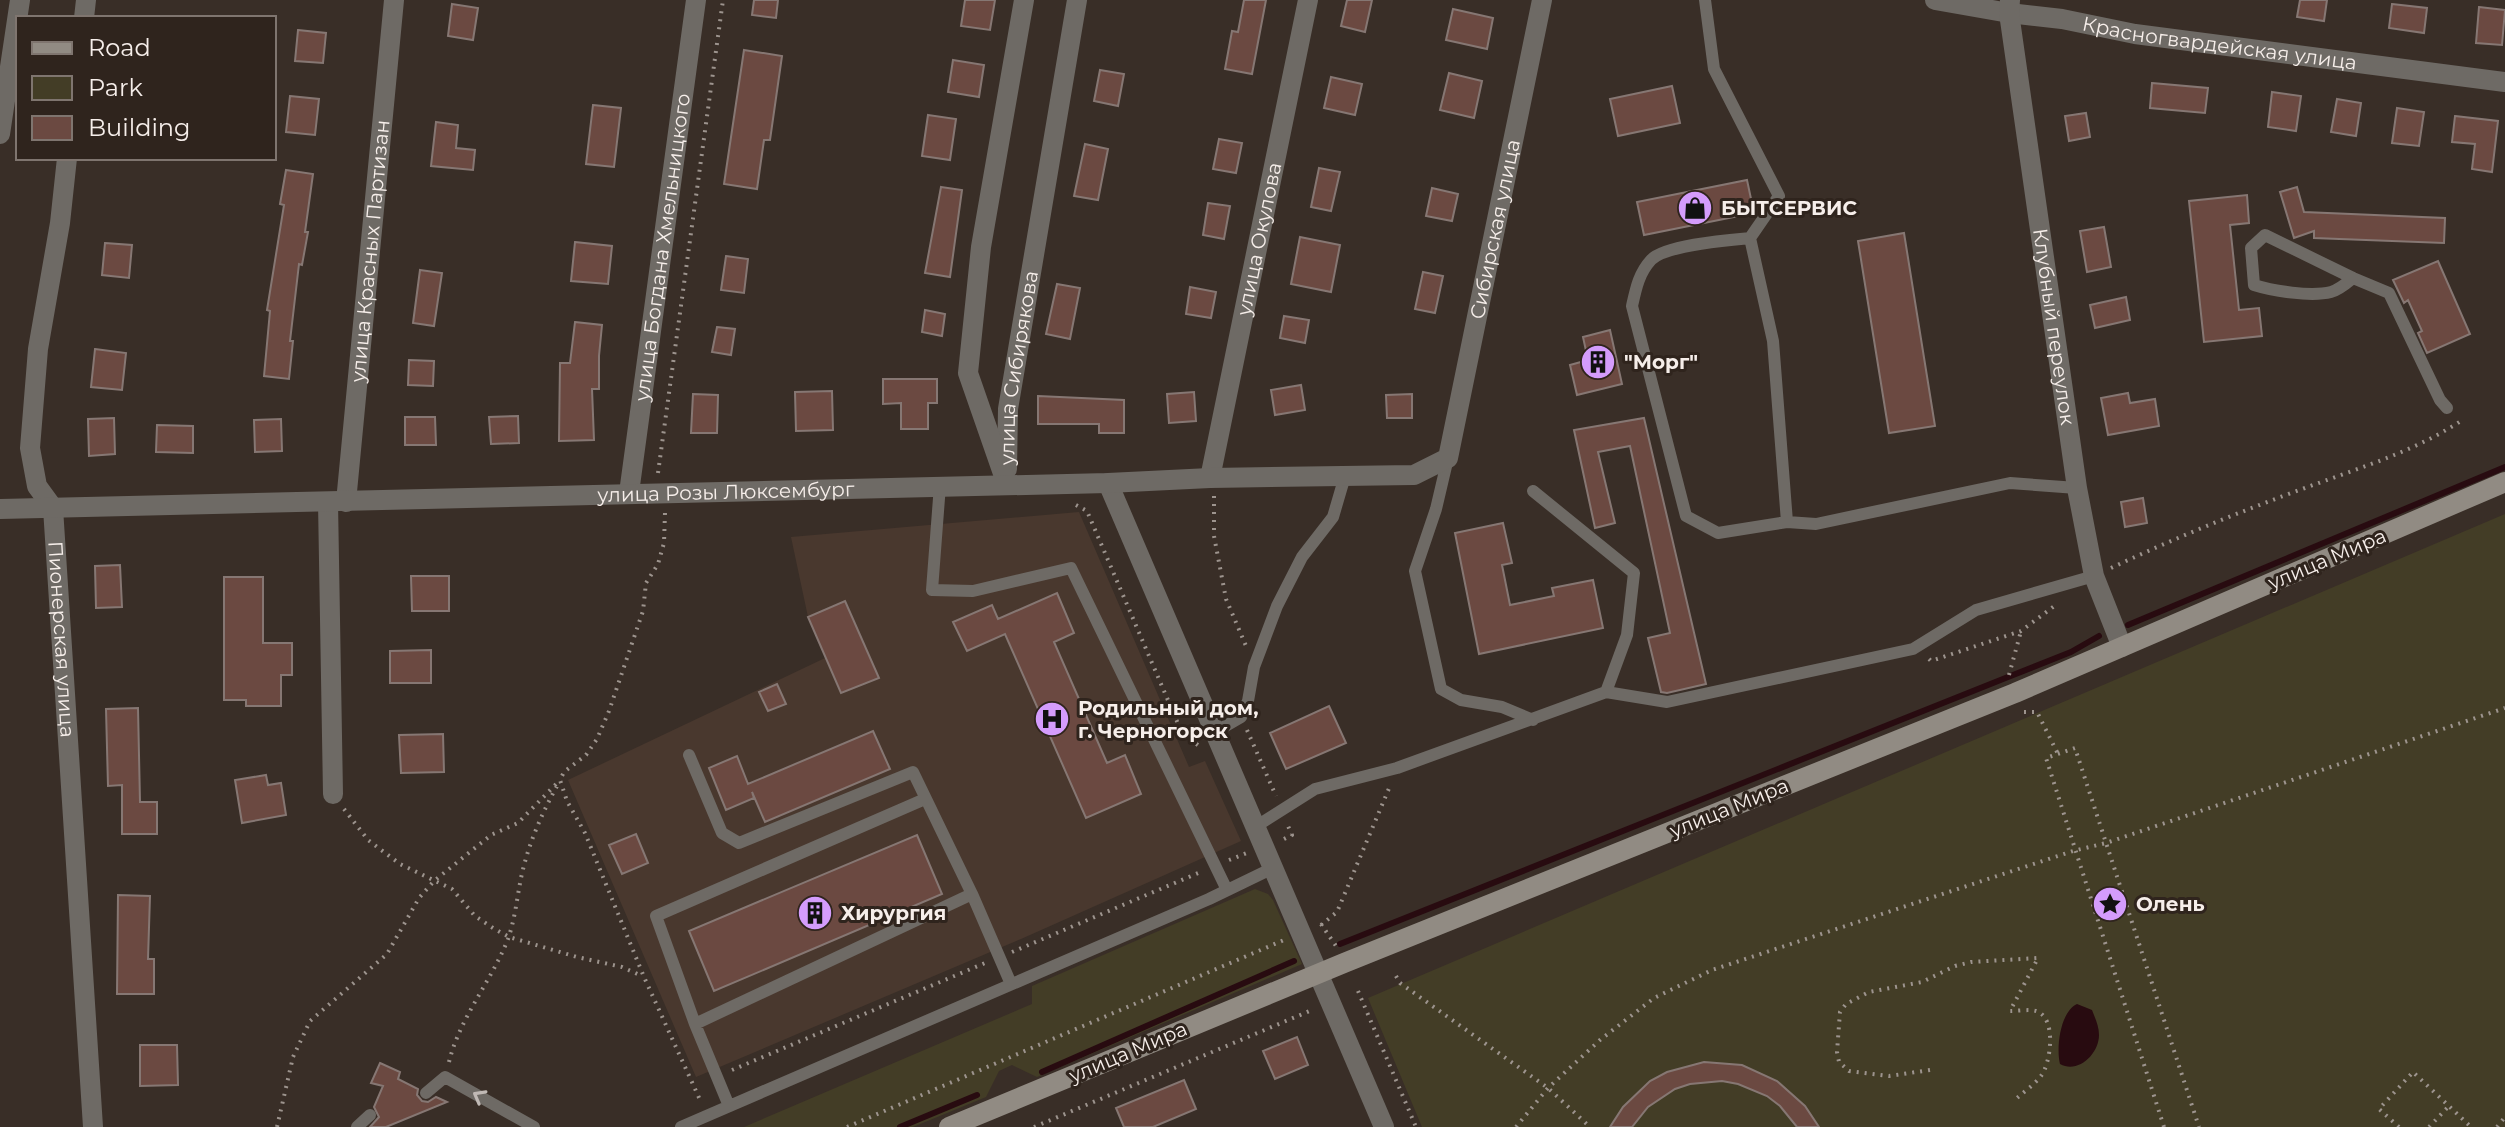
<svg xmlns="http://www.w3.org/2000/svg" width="2505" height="1127" font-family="Montserrat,sans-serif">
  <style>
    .built { fill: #49382e }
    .green { fill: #433d26 }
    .water { fill: #280b10 }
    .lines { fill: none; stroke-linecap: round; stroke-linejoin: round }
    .stream { stroke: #280b10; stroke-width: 6 }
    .building { fill: #6b4941; stroke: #867773; stroke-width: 2 }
    .path { stroke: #9d948e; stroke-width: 4; stroke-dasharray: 2 6; stroke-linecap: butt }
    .lane { stroke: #6e6a65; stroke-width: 12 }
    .street { stroke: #6e6a65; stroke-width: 20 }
    .secondary { stroke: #918b83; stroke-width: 20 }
    .oneway { stroke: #c0b9b5 }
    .labels { text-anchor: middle; stroke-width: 6; stroke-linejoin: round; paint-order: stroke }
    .street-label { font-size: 20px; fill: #f6eeea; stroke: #2f241d }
    .poi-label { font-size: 20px; font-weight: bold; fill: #f6eeea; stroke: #2f241d; text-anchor: start }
  </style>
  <rect width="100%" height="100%" fill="#392e27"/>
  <path class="built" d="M1079,512L1189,767L1205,761L1241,841L1021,939L696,1077L568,780L825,658L841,693L878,677L845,601L808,617L791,537Z"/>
  <path class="green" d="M2505,514V1127H1422L1368,998Z
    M1255,889L1268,894L1273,900L1302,964L1037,1077L1012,1065L999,1071L986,1097L913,1127H744L1032,1004V986Z"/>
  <path class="water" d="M2077,1004L2092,1010C2095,1018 2099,1026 2099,1035C2099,1054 2078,1074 2060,1064C2056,1048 2060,1012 2077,1004Z"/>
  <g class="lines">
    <path class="stream" d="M2128,625L2505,467
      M1340,944L2008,677L2071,652L2099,636
      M1042,1072L1294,961
      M900,1127L977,1095"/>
  </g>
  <path class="building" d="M754,0H778L776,18L752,15Z
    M965,0H995L990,30L961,26Z
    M1244,0H1266L1252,74L1225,69L1232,31L1238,32Z
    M1347,0H1372L1365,32L1341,26Z
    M2300,0H2327L2324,21L2297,17Z
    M452,4L478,8L473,40L448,36Z
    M2392,4L2427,8L2424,33L2389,28Z
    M2479,7L2505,10L2502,45L2476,43Z
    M1453,9L1493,18L1487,49L1446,40Z
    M298,30L326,33L323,63L295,61Z
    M744,50L782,56L770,140H764L757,189L724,184Z
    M953,60L984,65L979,97L948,92Z
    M1100,70L1124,74L1118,106L1094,101Z
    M1449,73L1482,81L1474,118L1440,110Z
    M1331,77L1362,84L1355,115L1324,108Z
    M2152,83L2208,88L2205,113L2150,108Z
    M1672,86L1680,123L1618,136L1610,99Z
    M2272,92L2301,96L2296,131L2268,127Z
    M290,96L319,99L315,135L286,132Z
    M2337,99L2361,103L2356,136L2331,132Z
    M593,105L621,108L614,167L586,164Z
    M2397,108L2424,112L2419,146L2392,143Z
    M2086,113L2090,137L2069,141L2065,116Z
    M928,115L956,119L950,160L922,156Z
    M2455,116L2498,121L2492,172L2472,169L2475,144L2452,142Z
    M436,122L458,125L456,148L475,150L473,170L431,166Z
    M1219,139L1242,143L1236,173L1213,169Z
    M1085,144L1108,149L1098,200L1074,196Z
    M1319,168L1340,172L1331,211L1311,207Z
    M286,170L313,174L305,232H308L302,265L299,264L290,341H293L289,379L264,376L270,311L267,310L284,205L280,204Z
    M1747,180L1754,213L1644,235L1637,202Z
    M941,187L962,190L950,277L925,273Z
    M2297,187L2304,212L2445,218L2444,243L2314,238V231L2294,238L2280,192Z
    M1432,188L1458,194L1452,221L1426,216Z
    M2247,195L2249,223L2230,225L2239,310L2259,308L2262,336L2204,342L2189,201Z
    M1208,203L1230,206L1224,239L1203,235Z
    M2104,227L2111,267L2087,272L2080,231Z
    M1904,233L1935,426L1889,433L1858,241Z
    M1300,237L1340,245L1331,292L1291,284Z
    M575,242L612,246L608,284L571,281Z
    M105,243L132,245L129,278L102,275Z
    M726,256L748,259L744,293L721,290Z
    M2438,261L2470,334L2427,353L2418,333L2422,331L2408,300L2404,303L2393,280Z
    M420,270L442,273L434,326L413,323Z
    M1423,272L1443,276L1435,313L1415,309Z
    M1057,284L1080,288L1070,339L1046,334Z
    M1190,287L1216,292L1211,318L1186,314Z
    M2126,297L2130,320L2095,328L2090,305Z
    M925,310L945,314L942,336L922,332Z
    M1284,316L1309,320L1305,343L1280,338Z
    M575,322L602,325L599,356V389H592L594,440L559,441L560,363H570Z
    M717,327L735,329L731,355L712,352Z
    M1610,330L1622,384L1577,395L1570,365L1588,360L1583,337Z
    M95,349L126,353L122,390L91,387Z
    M409,360L434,361L433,386L408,385Z
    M883,379H937V403H928V429H901V403L883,404Z
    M1301,385L1305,410L1275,415L1271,390Z
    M832,391L833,430L796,431L795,392Z
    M1194,392L1196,421L1169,423L1167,394Z
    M2128,393L2130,403L2155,399L2159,426L2108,435L2101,398Z
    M693,394L718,395L717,433H691Z
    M1412,394V418H1387L1386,395Z
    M1038,396L1124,400V433H1099V424H1038Z
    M518,416L519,443L491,444L489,417Z
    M405,417H435L436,445H405Z
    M114,418L115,454L89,456L88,419Z
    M1644,418L1706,684L1667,693L1661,692L1648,638L1670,633L1630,446L1598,452L1615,523L1595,528L1574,430Z
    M281,419L282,451L255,452L254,420Z
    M157,425L193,426V453L156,452Z
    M2143,498L2147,523L2125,527L2121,502Z
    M1503,523L1512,563L1502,565L1510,605L1554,596L1552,588L1593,580L1603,628L1479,654L1455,533Z
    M120,565L122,607L96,608L95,566Z
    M411,576H449V611H412Z
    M224,577H263V643H292V675H281V706H246V700H224Z
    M1057,593L1074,633L1054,642L1107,763L1125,755L1141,794L1086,818L1005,634L967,651L953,622L992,605L998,619Z
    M845,601L879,678L841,693L808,617Z
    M431,650V683H390V651Z
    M777,684L786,704L768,711L759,692Z
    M1329,706L1346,743L1286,769L1270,733Z
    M138,708L140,802H157V834H122V785L108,786L106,709Z
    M873,731L890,769L765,822L752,792L754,798L726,810L709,768L737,756L748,784Z
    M443,734L444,772L401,773L399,735Z
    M266,775L268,785L281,783L286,815L242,823L235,780Z
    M636,834L648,863L622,874L609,845Z
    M917,835L942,894L714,991L689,931Z
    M118,895L150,896L148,959H154V994H117Z
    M1297,1037L1308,1065L1275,1079L1263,1051Z
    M140,1045H177L178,1085L140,1086Z
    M1704,1062L1742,1065L1777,1081L1805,1106L1819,1127H1797L1780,1106L1767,1096L1738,1084L1722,1081L1690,1084L1675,1089L1648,1107L1632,1127H1610L1623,1107L1650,1081L1667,1072Z
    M380,1063L400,1072L398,1079L418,1089L417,1095L422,1101L428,1102L436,1097L447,1102L386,1127H370L379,1117L374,1107L383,1086L371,1083Z
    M1184,1080L1196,1109L1153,1127H1124L1116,1108Z"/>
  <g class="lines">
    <path class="path" d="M658,473L723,0
      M1214,496V536L1226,599L1246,646
      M1076,505L1087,511L1182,733L1199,746
      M665,513L664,543L658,564L646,583L643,611L609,711L597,739L586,755L564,772L560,780L567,801L585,833L644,977L701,1102
      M2111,568C2175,538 2239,512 2305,488C2359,468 2416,451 2464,419
      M1929,659L1931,661L2021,631L2057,604
      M2009,675L2021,631
      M2024,712H2037L2058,754
      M1247,730L1276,796
      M344,809L368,840L400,864L452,889L475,916L493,928L509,937L577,957L622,967L642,976
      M1284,839L1292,835L1288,826
      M1229,860L1247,853
      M1321,924L1336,946
      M1321,925L1337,912L1390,786
      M1012,952L1203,871
      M1396,976L1400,983L1548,1088L1590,1127
      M1358,991L1416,1127
      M449,1062C460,1017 491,982 508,939C515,919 517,898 521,878C528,845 541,815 557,786
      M732,1070L985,963
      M1930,1070L1889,1076L1849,1071L1839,1062L1837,1052L1840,1012L1846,1004L1869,992L1922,982L1955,966L1971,962L2038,958L2010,1011C2018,1011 2029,1009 2036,1011C2057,1017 2051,1063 2041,1076C2035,1084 2025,1091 2017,1098
      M277,1127L293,1057L310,1021L387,954L419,898L434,881L491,835L518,823L560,780
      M847,1127L1284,940
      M1034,1127L1312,1010
      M1516,1127L1548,1088L1600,1040L1654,998L1712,970L2073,851L2106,843L2505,708
      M2164,1127L2046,758L2075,748L2199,1127
      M2399,1127L2379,1109L2413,1072L2471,1127
      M2429,1127L2449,1106
      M2497,1127L2505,1117"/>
    <path class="lane" d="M1705,0L1714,69L1779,196L1750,238C1729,240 1665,245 1651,260C1639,273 1636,288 1632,306L1686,516L1718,533L1787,522L1816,524L2010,483L2077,488
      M1750,238L1773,341L1787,522
      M2353,278L2265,235L2251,248L2254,285C2273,291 2311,297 2331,292C2339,290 2347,283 2353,278L2389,293L2440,400L2447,408
      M1448,458L1436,509L1415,571L1441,689L1461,700L1502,707L1533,720
      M940,485L932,590L973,591L1071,568L1227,890
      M1533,491L1634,573L1627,635L1606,692
      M1215,732L1241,717L1248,701L1254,667L1277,606L1302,557L1333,517L1345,476
      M689,755L722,833L739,843L913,772L972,894L695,1024
      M1255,827L1315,789L1397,768L1606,692L1667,702L1913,649L1976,610L2094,576
      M972,894L1011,984
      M426,1093L445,1077L534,1127
      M729,1106L695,1024L656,916L925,799
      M357,1127L370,1115
      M681,1127L1209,899L1273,868"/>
    <g class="street">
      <path id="s1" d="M1935,0L2009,13L2062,19L2135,34L2505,82"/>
      <path id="s2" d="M2010,0L2009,13L2077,488L2094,576L2122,647"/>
      <path d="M84,18L86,0"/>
      <path d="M0,134L20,0"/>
      <path id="s3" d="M67,158L60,223L38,349L30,448L37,486L53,508L93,1127"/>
      <path id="s4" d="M1007,469L1008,409L1077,0"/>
      <path id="s5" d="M1210,478L1308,0"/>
      <path d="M1108,483L1384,1127"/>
      <path d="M1007,485L968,373L981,247L1024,0"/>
      <path id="s6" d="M629,493L696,0"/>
      <path d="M328,502L333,794"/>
      <path id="s7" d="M346,502L394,0"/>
      <path id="s8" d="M0,509L1108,483L1210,478L1414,475L1448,458L1542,0"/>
    </g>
    <path class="secondary" d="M949,1127L1344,963L2015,693L2505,482"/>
  </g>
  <defs><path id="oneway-chevron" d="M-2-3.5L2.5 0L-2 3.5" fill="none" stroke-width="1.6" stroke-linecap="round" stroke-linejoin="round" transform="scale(2)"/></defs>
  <use class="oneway" href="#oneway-chevron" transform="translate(479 1096) rotate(-151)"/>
  <defs>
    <g id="shop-disc" transform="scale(1.8)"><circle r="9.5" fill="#d49cfc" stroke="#2f241d"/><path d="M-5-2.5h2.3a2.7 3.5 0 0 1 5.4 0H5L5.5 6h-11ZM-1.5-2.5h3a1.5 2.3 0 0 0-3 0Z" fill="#111"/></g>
    <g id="building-disc" transform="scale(1.8)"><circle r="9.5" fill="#d49cfc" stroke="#2f241d"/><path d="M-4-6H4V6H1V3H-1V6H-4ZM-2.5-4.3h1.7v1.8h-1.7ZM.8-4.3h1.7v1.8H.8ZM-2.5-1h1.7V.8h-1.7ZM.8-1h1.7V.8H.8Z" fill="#111"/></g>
    <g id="hospital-disc" transform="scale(1.8)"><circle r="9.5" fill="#d49cfc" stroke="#2f241d"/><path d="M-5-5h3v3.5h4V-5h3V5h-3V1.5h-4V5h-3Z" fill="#111"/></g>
    <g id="sight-disc" transform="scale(1.8)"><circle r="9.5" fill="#d49cfc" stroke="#2f241d"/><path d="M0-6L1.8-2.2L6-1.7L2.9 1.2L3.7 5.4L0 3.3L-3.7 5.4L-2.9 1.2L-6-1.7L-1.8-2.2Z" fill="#111"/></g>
  </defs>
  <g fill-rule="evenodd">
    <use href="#shop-disc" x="1695" y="208"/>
    <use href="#building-disc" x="1598" y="362"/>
    <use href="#hospital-disc" x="1052" y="719"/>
    <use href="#sight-disc" x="2110" y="904"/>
    <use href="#building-disc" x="815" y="913"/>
  </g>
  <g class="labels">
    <g class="street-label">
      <text dy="7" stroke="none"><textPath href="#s1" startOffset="288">Красногвардейская улица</textPath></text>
      <text dy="7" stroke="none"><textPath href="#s8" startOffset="1686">Сибирская улица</textPath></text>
      <text dy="7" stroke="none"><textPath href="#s5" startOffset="244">улица Окулова</textPath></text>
      <text dy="7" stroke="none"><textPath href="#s6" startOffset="248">улица Богдана Хмельницкого</textPath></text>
      <text dy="7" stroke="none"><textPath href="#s7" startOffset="252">улица Красных Партизан</textPath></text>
      <text dy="7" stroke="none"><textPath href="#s2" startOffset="330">Клубный переулок</textPath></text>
      <text dy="7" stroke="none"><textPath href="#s4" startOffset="102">улица Сибирякова</textPath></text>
      <text dy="7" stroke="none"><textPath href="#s8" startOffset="726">улица Розы Люксембург</textPath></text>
      <text transform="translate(2327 559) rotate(-23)" y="7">улица Мира</text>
      <text dy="7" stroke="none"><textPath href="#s3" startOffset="490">Пионерская улица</textPath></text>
      <text transform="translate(1729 808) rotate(-22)" y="7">улица Мира</text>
      <text transform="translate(1128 1052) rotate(-23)" y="7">улица Мира</text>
    </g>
    <g class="poi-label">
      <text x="1721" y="215">БЫТСЕРВИС</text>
      <text x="1624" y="369">"Морг"</text>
      <text x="1078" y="715">Родильный дом,<tspan x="1078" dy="23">г. Черногорск</tspan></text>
      <text x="2136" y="911">Олень</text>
      <text x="841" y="920">Хирургия</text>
    </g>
  </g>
  <rect x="16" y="16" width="260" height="144" fill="#2f241d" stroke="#7f756f" stroke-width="2"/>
  <rect x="32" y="42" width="40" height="12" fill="#918b83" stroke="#7f756f" stroke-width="2"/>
  <text x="88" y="56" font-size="24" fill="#f6eeea">Road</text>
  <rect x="32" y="76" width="40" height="24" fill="#433d26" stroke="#7f756f" stroke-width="2"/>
  <text x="88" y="96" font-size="24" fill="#f6eeea">Park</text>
  <rect x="32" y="116" width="40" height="24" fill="#6b4941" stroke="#7f756f" stroke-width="2"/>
  <text x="88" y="136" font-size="24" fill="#f6eeea">Building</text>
</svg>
